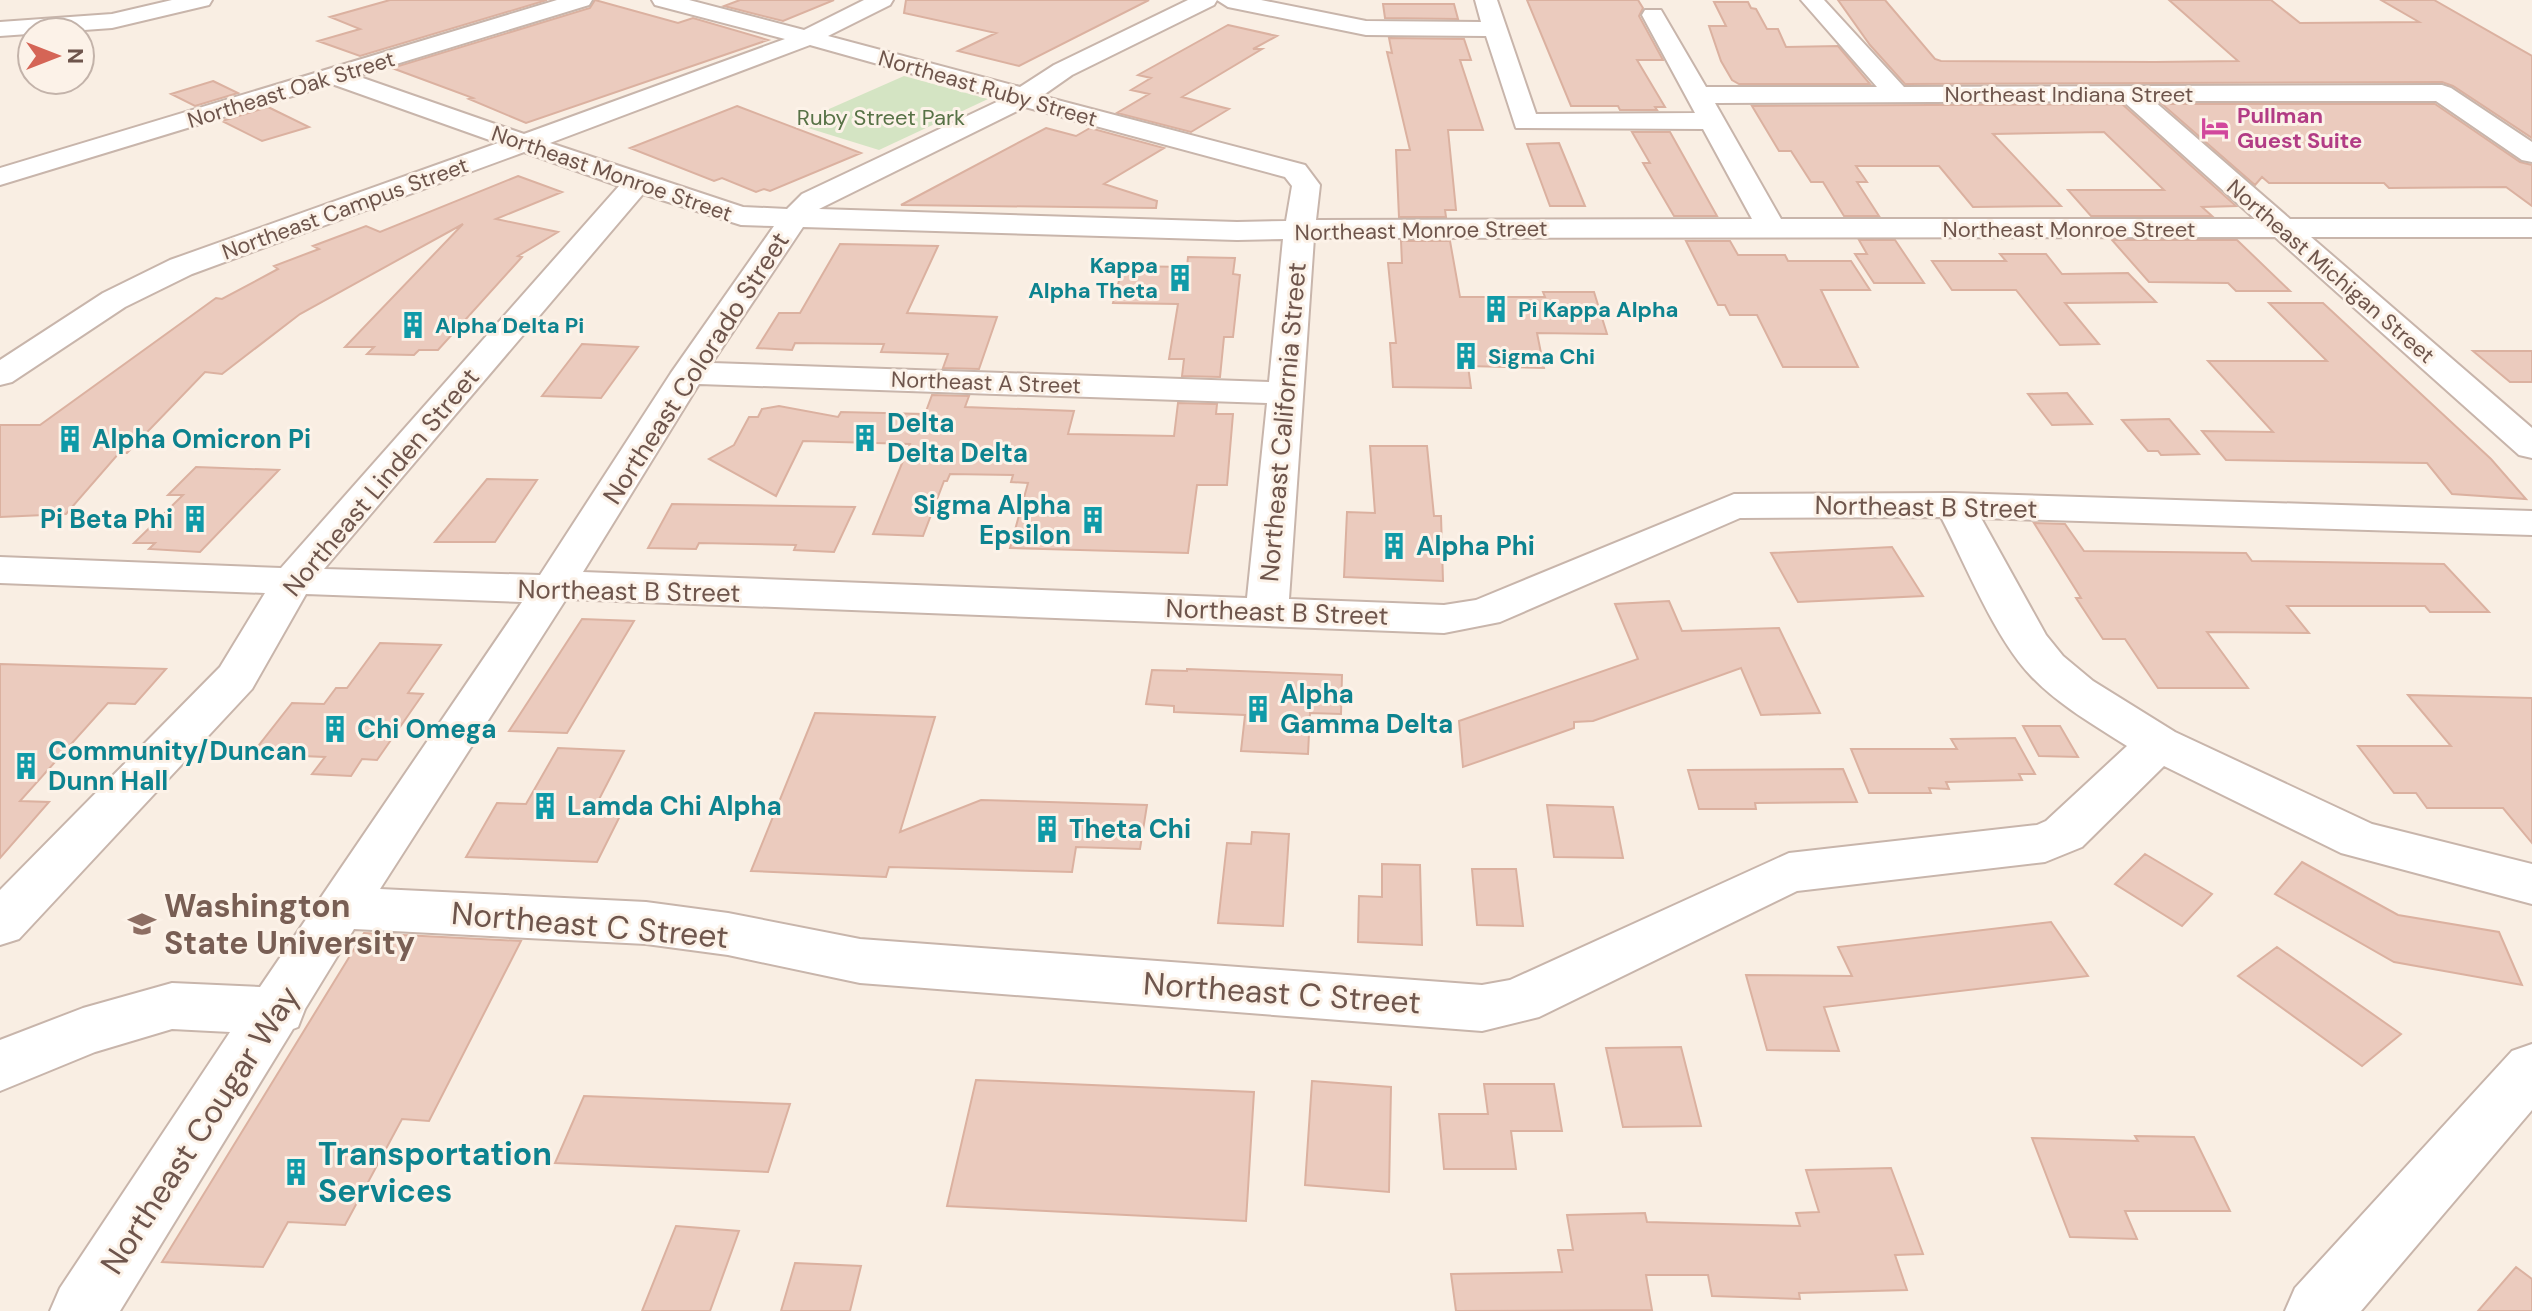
<svg xmlns="http://www.w3.org/2000/svg" width="2532" height="1311" font-family="'DM Sans',sans-serif">
  <style>
    .green { fill: #d4e4c3 }
    .building { fill: #ebcbbe; stroke: #dbb1a0; stroke-width: 2 }
    .lines { fill: none; stroke-linecap: round; stroke-linejoin: round }
    .minor-casing { stroke: #c8b5ab; stroke-width: 4 }
    .minor { fill: #fff; fill-rule: evenodd }
    .labels { text-anchor: middle; stroke-width: 6; stroke-linejoin: round; paint-order: stroke }
    .far-street-label { font-size: 22px; fill: #6e554c; stroke: #fcf2e8 }
    .far-hotel-label { font-size: 22px; font-weight: bold; fill: #b23c85; stroke: #fcf2e8; text-anchor: start }
    .far-park-label { font-size: 22px; fill: #577246; stroke: #fcf2e8 }
    .far-culture-label { font-size: 22px; font-weight: bold; fill: #0d838f; stroke: #fcf2e8; text-anchor: start }
    .street-label { font-size: 26px; fill: #6e554c; stroke: #fcf2e8 }
    .culture-label { font-size: 26px; font-weight: bold; fill: #0d838f; stroke: #fcf2e8; text-anchor: start }
    .near-education-label { font-size: 32px; font-weight: bold; fill: #785e54; stroke: #fcf2e8; text-anchor: start }
    .near-street-label { font-size: 32px; fill: #6e554c; stroke: #fcf2e8 }
    .near-culture-label { font-size: 32px; font-weight: bold; fill: #0d838f; stroke: #fcf2e8; text-anchor: start }
  </style>
  <rect width="100%" height="100%" fill="#f9eee3"/>
  <path class="green" d="M904,76L988,99L879,150L795,124Z"/>
  <path class="building" d="M390,0H547L360,56L318,41L360,29L330,17Z
    M595,0L678,23L693,18L768,40L526,123L469,99L473,98L392,68L590,8Z
    M740,0H834L783,21L724,6Z
    M906,0H1149L1019,66L958,51L996,33L904,13Z
    M1527,0H1638L1643,8L1639,16L1663,60H1637L1665,107H1655L1657,110H1620L1618,106H1571Z
    M1838,0H1885L1935,59L1941,61L2155,62L2238,61L2169,0H2271L2300,23L2419,22L2381,0H2434L2532,56V138L2453,86L2442,82L1905,84L1870,45Z
    M1714,2H1748L1751,8L1756,9L1767,29H1778L1786,47L1838,46L1870,84H1739L1732,80L1721,61L1709,26H1726Z
    M1383,4H1454L1458,19L1385,18Z
    M1228,25L1277,36L1253,49H1262L1182,97L1229,109L1191,132L1117,113L1149,94L1131,90L1151,78L1138,75Z
    M1389,38L1464,39L1471,60H1460L1483,130H1448L1456,210H1445L1446,217H1399L1396,150H1410L1387,52L1392,53Z
    M213,81L238,93L195,106L171,94Z
    M2122,104L2236,206L2202,207L2212,216H2091L2068,190H2164L2104,132L1993,134L2061,206L1973,207L1939,166H1856L1867,182H1857L1879,216H1844L1823,182H1811L1791,151H1779L1752,106Z
    M2162,104H2435L2520,162L2532,165V206L2506,187L2389,188L2384,183H2269L2262,177L2255,185Z
    M737,106L861,153L770,191L764,189L756,192L722,178L714,181L630,148Z
    M268,107L309,127L262,141L222,121Z
    M1046,128L1076,136L1090,128L1164,148L1104,184L1157,201L1156,208L901,205Z
    M1632,132H1670L1717,216H1674L1643,163H1650Z
    M1559,143L1585,206H1550L1527,144Z
    M518,176L562,192L496,219L558,232L518,256L522,257L438,350H419L414,355L367,354L374,347H345L463,224L300,314L222,374L205,372L127,453H119L66,514L0,517V425H40L216,298L222,299L278,269L274,266L319,249L313,246L366,226L380,232Z
    M1859,240H1895L1924,283H1874L1855,254H1867Z
    M2112,240H2237L2290,291H2236L2228,283L2149,282Z
    M1401,241H1450L1460,297H1545L1543,292H1594L1607,334L1537,333L1544,368L1468,366L1471,388L1393,387L1390,343H1396L1388,263H1402Z
    M1686,241H1730L1738,255H1785L1788,261H1851L1870,290H1821L1858,367H1783L1757,315H1730L1725,305H1718Z
    M840,244L938,246L907,313L997,317L979,369L943,368L948,354L881,352L884,344L795,343L792,350L757,348L779,313H800Z
    M2000,254H2046L2062,274L2128,273L2156,302L2065,303L2099,344L2060,345L2016,290H1952L1932,261H2006Z
    M1188,257L1235,258L1233,274L1240,275L1233,337H1224L1220,377L1182,376L1184,359H1169L1178,304L1113,303L1123,266L1187,267Z
    M2269,303H2323L2491,459L2526,499L2452,494L2427,463L2226,460L2202,431L2273,432L2208,361H2327Z
    M582,344L638,347L601,398L542,396Z
    M2473,351H2532V382H2510Z
    M2067,393L2092,424L2052,425L2028,394Z
    M932,395L969,396L965,407L1074,411L1068,434L1174,436L1178,403L1217,404L1216,414H1233L1227,485H1197L1188,553L1010,548L1028,483L1011,482L1013,475L950,474L947,481H944L923,536L873,534L910,444L803,441L776,496L709,459L734,445L749,417H758L762,409L779,406L838,417L841,412L925,414Z
    M2169,419L2199,454L2161,455L2158,451H2148L2122,420Z
    M1370,446H1427L1434,516H1441L1443,581L1344,577L1347,512L1375,513Z
    M196,467L279,470L200,552L149,549L155,543H134L183,495H168Z
    M487,479L537,480L495,542H435Z
    M672,504L855,507L834,552L794,550L796,545L699,543L696,549L648,548Z
    M2034,523L2065,524L2084,551L2246,553L2252,561L2444,564L2489,612H2430L2425,606H2287L2309,633L2207,632L2248,688H2158L2125,639H2103L2076,598H2081Z
    M1892,547L1923,596L1798,602L1771,553Z
    M1669,601L1682,631L1779,628L1820,713L1761,715L1741,668L1593,721L1574,722V728L1463,767L1459,721L1638,659L1615,604Z
    M582,619L634,621L567,733L509,731Z
    M380,643L441,645L408,693L423,694L377,760L362,759L351,776L312,774L325,757L252,754L292,703L324,704L336,688H347Z
    M0,664L166,669L135,704L108,703L20,801L49,802L0,858Z
    M1187,669L1342,675L1341,714L1310,713L1308,754L1241,751L1245,715L1174,712V706L1146,704L1152,670L1187,671Z
    M2408,695L2532,698V843L2503,808H2427L2416,793H2394L2358,746H2451Z
    M815,713L935,717L900,832L981,800L1147,805L1140,849L1076,847L1072,872L889,867L886,877L751,871Z
    M2023,726H2060L2078,757L2039,756Z
    M2015,738L2035,774H2019L2022,780L1946,782L1949,789L1929,788L1931,793H1869L1851,749H1957L1951,739Z
    M558,748L624,751L594,809L623,810L597,862L466,857L497,803L526,804Z
    M1843,769L1857,802L1755,803L1756,809H1699L1688,770Z
    M1547,805L1613,807L1623,858L1554,857Z
    M1252,832L1289,834L1283,926L1218,923L1227,843L1251,844Z
    M2145,854L2212,894L2182,926L2115,884Z
    M2302,862L2398,915L2499,932L2522,985L2394,962L2275,894Z
    M1382,864L1420,865L1422,945L1358,942L1359,896L1382,897Z
    M1472,869H1516L1523,926L1477,925Z
    M2051,922L2088,976L1824,1007L1839,1051L1767,1050L1746,975L1852,976L1838,947Z
    M364,933L521,941L429,1121L402,1119L345,1225L288,1222L263,1267L162,1262Z
    M2277,947L2401,1034L2362,1066L2238,976Z
    M1681,1047L1701,1126L1623,1127L1606,1048Z
    M976,1080L1254,1092L1246,1221L947,1206Z
    M1312,1081L1391,1087L1389,1192L1305,1185Z
    M1484,1084H1554L1562,1131H1511L1516,1169H1444L1439,1114H1488Z
    M584,1096L790,1104L768,1172L555,1163Z
    M2135,1136L2194,1137L2230,1211H2125L2137,1239L2070,1237L2032,1138L2138,1141Z
    M1891,1168L1923,1254L1895,1255L1907,1290L1799,1293L1800,1299L1712,1296L1708,1275H1646L1652,1310L1456,1311L1451,1274L1562,1272L1558,1250H1573L1567,1215L1645,1213L1647,1222L1800,1226L1796,1213L1819,1212L1806,1170Z
    M676,1226L739,1231L710,1311H642Z
    M795,1263L861,1266L850,1311H781Z
    M2516,1267L2532,1279V1311H2478Z"/>
  <g class="lines">
    <g class="minor-casing">
      <path id="minor" d="M172,0H212L209,5L112,28L0,36V22L112,14Z
        M557,0H592L589,5L357,76L524,134L785,39L655,5L652,0H689L804,30L864,0H893L890,5L828,36L1020,87L1054,65L1188,0H1261L1366,21L1481,22L1475,0H1497L1536,114L1695,113L1642,15L1645,10H1661L1706,87H1877L1801,0H1824L1904,87L2442,85L2451,88L2532,142V162L2522,160L2436,101H2154L2290,219H2532V237H2311L2532,428V458L2519,455L2275,237L1314,238L1289,599L1444,605L1476,600L1734,494L1954,493L2532,511V535L1981,518L2046,635L2063,656L2093,681L2175,732L2372,824L2532,864V904L2341,853L2164,766L2082,847L2045,862L1797,891L1539,1017L1482,1031L860,983L728,955L646,944L354,929L305,1009L298,1027L293,1029L120,1311H50L60,1288L230,1032L172,1029L95,1052L0,1091V1040L83,1008L172,983L260,987L522,602L306,594L252,689L19,939L0,945V890L220,667L265,593L0,583V557L281,568L619,186L524,152L192,274L125,307L12,382L0,385V360L103,293L170,260L498,143L332,84L0,185V168ZM1217,0L1228,7L1366,35L1486,36L1516,128L1703,129L1752,219L1316,220L1320,185L1305,165L1042,96L1072,75L1214,5ZM810,45L1003,99L802,194L787,209L743,207L550,143ZM2123,101L2255,219H1781L1715,103ZM1025,107L1285,177L1292,186L1286,221L1237,222L819,209ZM643,194L741,225L774,226L671,373L540,575L324,569ZM803,227L1237,240L1283,239L1269,382L712,363ZM699,384L1267,403L1247,598L583,572ZM1941,517C1966,565 1995,639 2032,677C2059,705 2094,725 2127,746L2046,821L2037,825L1789,853L1510,980L1482,985L860,939L728,913L646,902L380,889L566,599L1444,633L1500,622L1740,518Z
        M2532,1044V1110L2361,1311H2285L2295,1288L2512,1051Z"/>
    </g>
    <use href="#minor" class="minor"/>
  </g>
  <defs>
    <g id="hotel-bare" transform="scale(2.16)"><path d="M-6-4.5h1.5V1H6V5H4.5V3h-9V5H-6ZM-4 0a1.8 1.8 0 1 1 3.6 0ZM.5 0V-2.5h3Q6-2.5 6 0Z" fill="#d1479c" stroke="#fcf2e8" stroke-width="2.5" paint-order="stroke"/></g>
    <g id="building-bare" transform="scale(2.16)"><path d="M-4-6H4V6H1V3H-1V6H-4ZM-2.5-4.3h1.7v1.8h-1.7ZM.8-4.3h1.7v1.8H.8ZM-2.5-1h1.7V.8h-1.7ZM.8-1h1.7V.8H.8Z" fill="#0f9aa8" stroke="#fcf2e8" stroke-width="2.5" paint-order="stroke"/></g>
    <g id="university-bare" transform="scale(2.16)"><path d="M0-5L7-2L0 1L-7-2ZM-4 1L0 2.5L4 1V4Q0 6-4 4Z" fill="#8d6e63" stroke="#fcf2e8" stroke-width="2.5" paint-order="stroke"/></g>
  </defs>
  <g fill-rule="evenodd">
    <use href="#hotel-bare" x="2215" y="128"/>
    <use href="#building-bare" x="1180" y="278"/>
    <use href="#building-bare" x="1496" y="309"/>
    <use href="#building-bare" x="413" y="325"/>
    <use href="#building-bare" x="1466" y="356"/>
    <use href="#building-bare" x="865" y="438"/>
    <use href="#building-bare" x="70" y="439"/>
    <use href="#building-bare" x="195" y="519"/>
    <use href="#building-bare" x="1093" y="520"/>
    <use href="#building-bare" x="1394" y="546"/>
    <use href="#building-bare" x="1258" y="709"/>
    <use href="#building-bare" x="335" y="729"/>
    <use href="#building-bare" x="26" y="766"/>
    <use href="#building-bare" x="545" y="806"/>
    <use href="#building-bare" x="1047" y="829"/>
    <use href="#university-bare" x="142" y="924"/>
    <use href="#building-bare" x="296" y="1172"/>
  </g>
  <g class="labels">
    <g class="far-street-label">
      <text transform="translate(988 88) rotate(16)" y="8">Northeast Ruby Street</text>
      <text transform="translate(291 89) rotate(-17)" y="8">Northeast Oak Street</text>
      <text x="2069" y="102">Northeast Indiana Street</text>
      <text transform="translate(612 173) rotate(19)" y="8">Northeast Monroe Street</text>
      <text transform="translate(345 208) rotate(-20)" y="8">Northeast Campus Street</text>
      <text x="2069" y="237">Northeast Monroe Street</text>
      <text transform="translate(1421 230) rotate(-1)" y="8">Northeast Monroe Street</text>
      <text transform="translate(2331 271) rotate(41)" y="8">Northeast Michigan Street</text>
      <text transform="translate(986 382) rotate(2)" y="8">Northeast A Street</text>
    </g>
    <g class="far-hotel-label">
      <text x="2237" y="123">Pullman<tspan x="2237" dy="25">Guest Suite</tspan></text>
    </g>
    <g class="far-park-label">
      <text x="881" y="125">Ruby Street Park</text>
    </g>
    <g class="far-culture-label">
      <text x="1158" y="273" text-anchor="end">Kappa<tspan x="1158" dy="25">Alpha Theta</tspan></text>
      <text x="1518" y="317">Pi Kappa Alpha</text>
      <text x="435" y="333">Alpha Delta Pi</text>
      <text x="1488" y="364">Sigma Chi</text>
    </g>
    <g class="street-label">
      <text transform="translate(696 368) rotate(-57)" y="9">Northeast Colorado Street</text>
      <text transform="translate(1283 422) rotate(-85)" y="9">Northeast California Street</text>
      <text transform="translate(381 482) rotate(-50)" y="9">Northeast Linden Street</text>
      <text transform="translate(1926 507) rotate(1)" y="9">Northeast B Street</text>
      <text transform="translate(629 591) rotate(1)" y="9">Northeast B Street</text>
      <text transform="translate(1277 612) rotate(2)" y="9">Northeast B Street</text>
    </g>
    <g class="culture-label">
      <text x="887" y="432">Delta<tspan x="887" dy="30">Delta Delta</tspan></text>
      <text x="92" y="448">Alpha Omicron Pi</text>
      <text x="1071" y="514" text-anchor="end">Sigma Alpha<tspan x="1071" dy="30">Epsilon</tspan></text>
      <text x="173" y="528" text-anchor="end">Pi Beta Phi</text>
      <text x="1416" y="555">Alpha Phi</text>
      <text x="1280" y="703">Alpha<tspan x="1280" dy="30">Gamma Delta</tspan></text>
      <text x="357" y="738">Chi Omega</text>
      <text x="48" y="760">Community/Duncan<tspan x="48" dy="30">Dunn Hall</tspan></text>
      <text x="567" y="815">Lamda Chi Alpha</text>
      <text x="1069" y="838">Theta Chi</text>
    </g>
    <g class="near-education-label">
      <text x="164" y="917">Washington<tspan x="164" dy="37">State University</tspan></text>
    </g>
    <g class="near-street-label">
      <text transform="translate(590 925) rotate(5)" y="11">Northeast C Street</text>
      <text transform="translate(1282 993) rotate(4)" y="11">Northeast C Street</text>
      <text transform="translate(200 1130) rotate(-57)" y="11">Northeast Cougar Way</text>
    </g>
    <g class="near-culture-label">
      <text x="318" y="1165">Transportation<tspan x="318" dy="37">Services</tspan></text>
    </g>
  </g>
  <g transform="translate(56 56) rotate(90)"><circle r="38" fill="#fcf2e8" stroke="#c3b3aa" stroke-width="2"/>
  <path d="M0-6L14 30L0 20L-14 30Z" fill="#d56556"/>
  <text y="-12" font-size="22" font-weight="bold" text-anchor="middle" fill="#6e554c">N</text>
  </g>
</svg>
